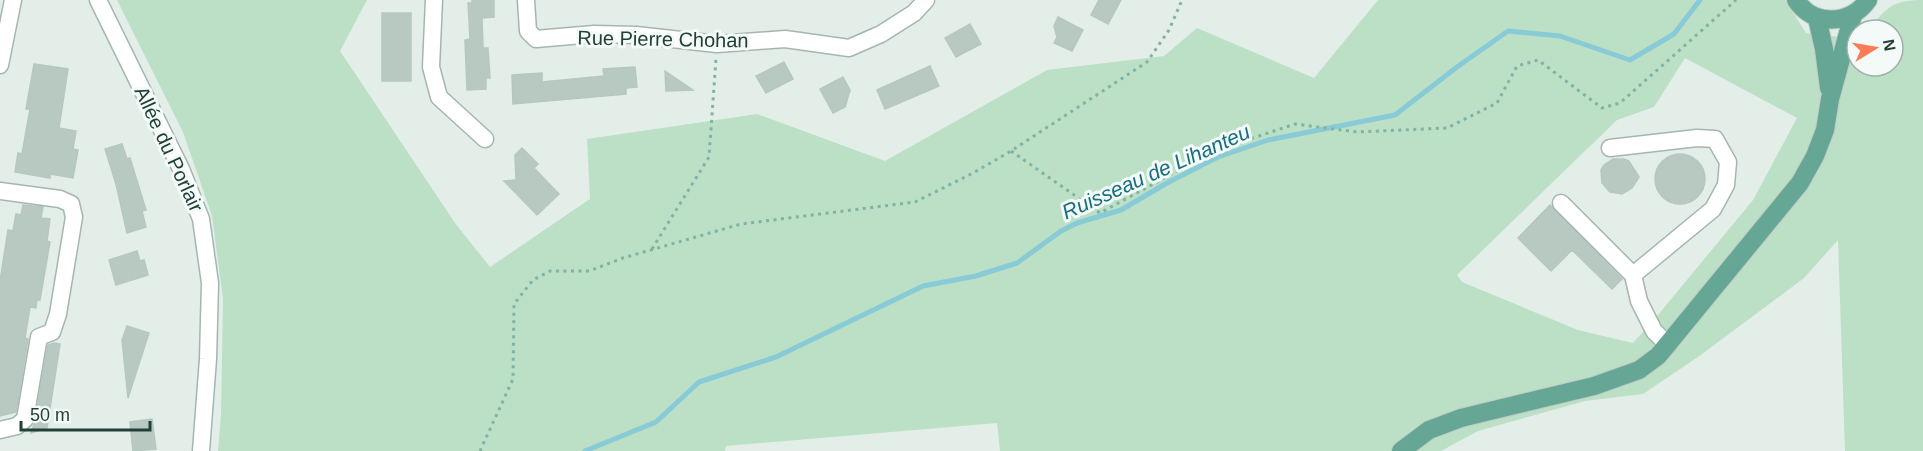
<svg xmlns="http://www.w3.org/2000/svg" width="1923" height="451" font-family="Helvetica,sans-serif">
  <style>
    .green { fill: #bbe0c5; fill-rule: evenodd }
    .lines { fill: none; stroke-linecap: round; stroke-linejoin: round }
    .stream { stroke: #88cad6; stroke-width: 5 }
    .building { fill: #b8c9c2; stroke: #b5c8c0; stroke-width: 1.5 }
    .minor-casing { stroke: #a5b6b0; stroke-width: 19 }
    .major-casing { stroke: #c1cac7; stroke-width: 20 }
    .path { stroke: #81b3a4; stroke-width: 3; stroke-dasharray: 3 4.5; stroke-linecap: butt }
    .minor { stroke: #fff; stroke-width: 16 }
    .major { stroke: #65a695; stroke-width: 18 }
    .labels { text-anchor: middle; stroke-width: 6; stroke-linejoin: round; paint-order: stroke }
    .street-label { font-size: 20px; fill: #214038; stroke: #f4faf7 }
    .water-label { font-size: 21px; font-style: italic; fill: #176f81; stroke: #f4faf7 }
  </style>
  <rect width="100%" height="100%" fill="#e3eee9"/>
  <path class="green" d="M117,0H367L340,51L455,223L490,267L590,199L587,139L757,114L885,161L1047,70L1164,56L1197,28L1314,78L1378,0H1785L1806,33L1857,39V66H1893V30H1868C1887,8 1891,0 1923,0V451H1845L1838,240L1804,278L1698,357L1643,394L1585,401L1478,431L1441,451H1000L997,423L726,446L725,451H218L221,415L223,299L212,216L183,132ZM1685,58L1797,118L1753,200L1658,315L1633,343L1578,330L1462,282L1457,275L1617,120L1654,107Z"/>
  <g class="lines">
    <path class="stream" d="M585,451L656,422L699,382L776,357L923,286L976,276L1017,263L1061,231L1077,223L1121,210L1167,183L1218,157L1268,140L1395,115L1457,67L1508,31L1560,36L1630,60L1674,34L1700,0"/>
  </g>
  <path class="building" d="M472,0H494V17L482,18L483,48H488L490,78H486V89L467,90L465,40L470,39L468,3H472Z
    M1099,0H1121L1108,24L1091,15Z
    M382,13H411V81H382Z
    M1058,17L1083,30L1072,51L1054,43L1057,37L1054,26Z
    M970,24L981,44L956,57L945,38Z
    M784,62L793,79L766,93L756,76Z
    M34,64L68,69L59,128L76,131L73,149L78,150L73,178L50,174V178L15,172L18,153L22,154L30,109H26Z
    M930,66L939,86L885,109L877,90Z
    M635,67L637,87L626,88V94L513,104L512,75L542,73V82L604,76L603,69Z
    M665,71L693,90L666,91Z
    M843,77L850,90L845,107L833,113L820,89Z
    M122,144L127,159L130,158L146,210L142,211L146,227L127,233L116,184L105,149Z
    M522,148L538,164L534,168L559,194L537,215L504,181L516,180L515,155Z
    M1655 179a25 25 0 1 1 50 0a25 25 0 1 1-50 0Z
    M1613,159H1624L1629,161L1639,177L1632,188L1622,194L1610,192L1602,183L1601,170L1604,165Z
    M23,205L43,207L41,218L50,219L47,241L50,242L40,300H37L36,308L30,307L25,338L28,339L16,412L0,416V281L8,230L13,231L16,214L21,215Z
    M1550,205L1622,279L1612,289L1572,250L1551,271L1518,238Z
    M137,251L140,261L144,260L148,275L116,285L109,260Z
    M127,326L149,333L128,398L122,340Z
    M54,343L60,344L47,428L31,433L35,421L48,345Z
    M152,419L156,449L133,451L130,422Z"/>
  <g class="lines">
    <g class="minor-casing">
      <path id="minor" d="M98,0L181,169L201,219L210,283L208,359L201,451
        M434,0L431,67L439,97L485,139
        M526,0L528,31L536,39L594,34L636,35L717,44L785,39L849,48L881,34L914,13L926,0
        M0,65L13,0
        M1610,148L1697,138L1715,139L1728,162L1726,185L1713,209L1633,275
        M0,191L60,199L71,204L74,217L58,314L52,332L39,337L25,419L17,426L0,430
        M1561,203L1633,275L1639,301L1654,331L1668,345"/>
    </g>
    <g class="major-casing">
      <path id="major" d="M1796,0C1813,27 1851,25 1868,0
        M1817,18L1824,49L1829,88
        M1401,451L1429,430L1461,418L1594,386L1639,370L1658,356L1800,183L1815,156L1825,130L1830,99L1853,15"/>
    </g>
    <path class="path" d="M1011,151L1100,213L1214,151L1295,124L1357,132L1447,128L1497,103L1517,66L1538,60L1602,108L1620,103L1736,0
      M652,249L709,157L716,59
      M480,451L513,379L514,304L533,280L550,271H589L623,258L741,224L915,202L973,173L1011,151L1147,62L1169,30L1182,0"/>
    <use href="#minor" class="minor"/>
    <use href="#major" class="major"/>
  </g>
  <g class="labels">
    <g class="street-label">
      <text transform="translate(663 39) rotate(1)" y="7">Rue Pierre Chohan</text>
      <text transform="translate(169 149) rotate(65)" y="7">Allée du Porlair</text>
    </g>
    <g class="water-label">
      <text transform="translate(1156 172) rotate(-24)" y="7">Ruisseau de Lihanteu</text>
    </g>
  </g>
  <g transform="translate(1875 48) rotate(79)"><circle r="28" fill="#f4faf7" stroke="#a0b0ab" stroke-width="1.5"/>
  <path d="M0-4.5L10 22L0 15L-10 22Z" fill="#fa7d55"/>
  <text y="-9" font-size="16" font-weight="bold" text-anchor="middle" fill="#214038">N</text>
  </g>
  <path d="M21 421v9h129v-9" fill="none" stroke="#214038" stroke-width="3"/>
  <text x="30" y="421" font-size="18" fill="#214038" stroke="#f4faf7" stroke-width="4.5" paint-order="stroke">50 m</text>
</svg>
